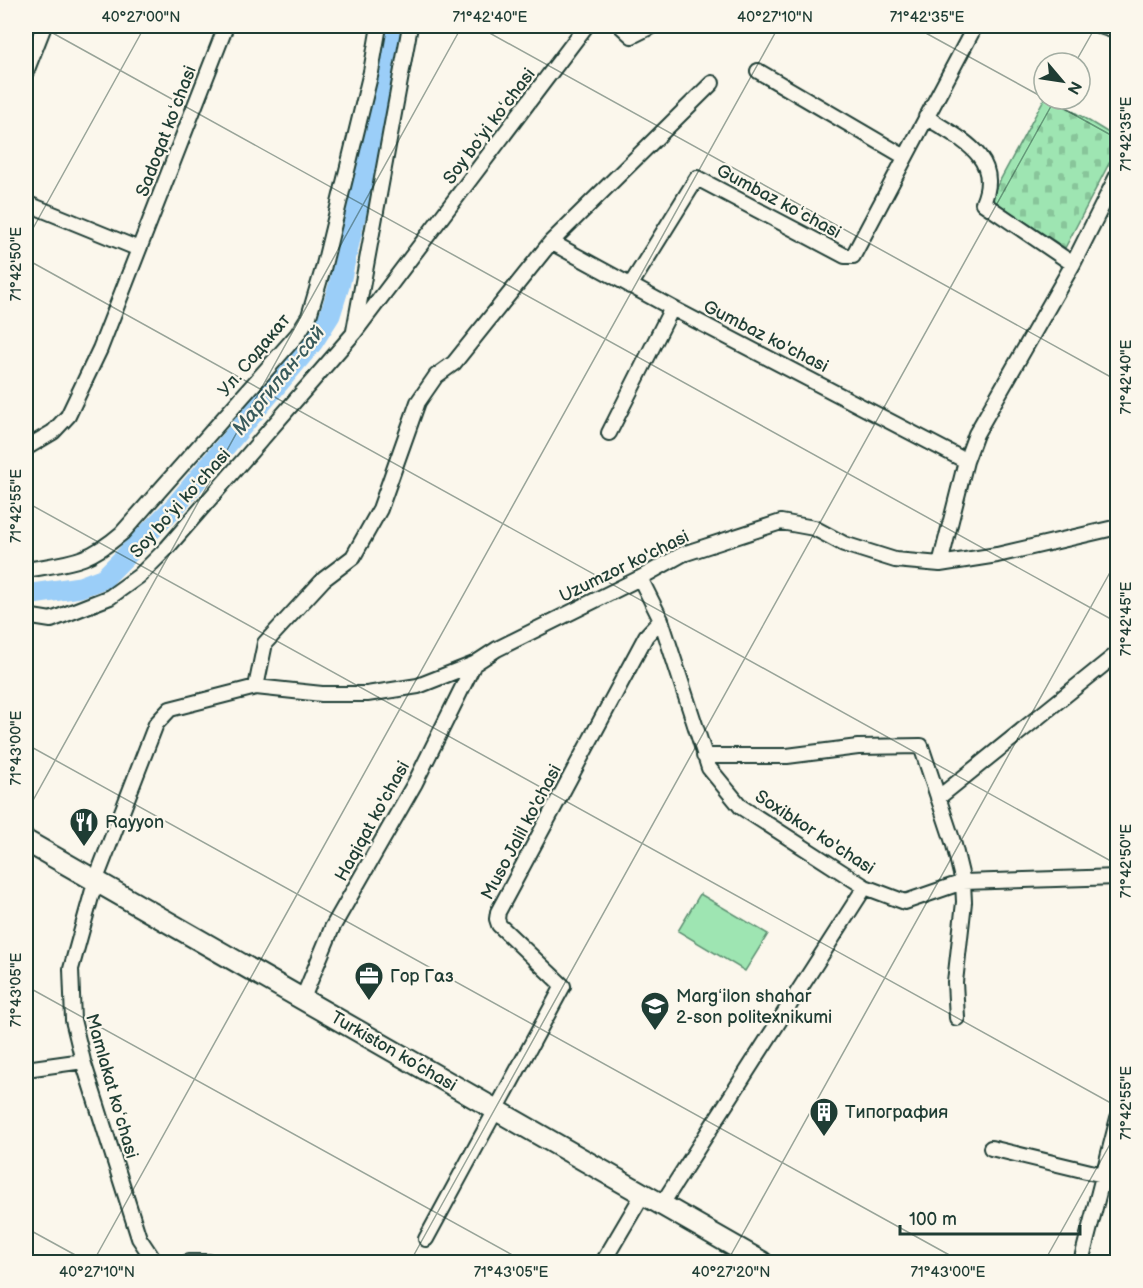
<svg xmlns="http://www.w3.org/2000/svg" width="1143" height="1288" font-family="'Balsamiq Sans',sans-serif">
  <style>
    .cemetery { fill: url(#cemetery-stones); stroke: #5e9173; stroke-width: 1.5 }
    .pitch { fill: #9ee5b2; stroke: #5e9173; stroke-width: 1.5 }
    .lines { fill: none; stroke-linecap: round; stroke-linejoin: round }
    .river { stroke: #9bcef8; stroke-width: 21 }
    .minor-casing { stroke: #1f3d34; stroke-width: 18 }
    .secondary-casing { stroke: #1f3d34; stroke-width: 24 }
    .minor { stroke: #fbf7ec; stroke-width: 14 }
    .secondary { stroke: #fbf7ec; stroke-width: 20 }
    .ticks { fill: none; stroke: #1f3d34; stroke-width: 1.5; stroke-opacity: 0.45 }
    .labels { text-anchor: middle; stroke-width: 4.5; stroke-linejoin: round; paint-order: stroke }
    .street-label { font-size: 18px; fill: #1f3d34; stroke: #fbf7ec }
    .poi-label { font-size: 18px; fill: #1f3d34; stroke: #fbf7ec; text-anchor: start }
    .water-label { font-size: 20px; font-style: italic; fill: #385a5b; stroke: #fbf7ec }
    .neatline { fill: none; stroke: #1f3d34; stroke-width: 2 }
    .ticks-label { font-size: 15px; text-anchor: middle; fill: #1f3d34 }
  </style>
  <defs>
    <pattern id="cemetery-stones" width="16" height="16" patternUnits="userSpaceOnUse" patternTransform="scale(1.5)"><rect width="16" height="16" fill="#9ee5b2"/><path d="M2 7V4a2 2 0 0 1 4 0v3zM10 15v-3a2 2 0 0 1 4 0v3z" fill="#88c59a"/></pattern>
  </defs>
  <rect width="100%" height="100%" fill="#fbf7ec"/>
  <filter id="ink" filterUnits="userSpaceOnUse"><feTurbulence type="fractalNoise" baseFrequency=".0167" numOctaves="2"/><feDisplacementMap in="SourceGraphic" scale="12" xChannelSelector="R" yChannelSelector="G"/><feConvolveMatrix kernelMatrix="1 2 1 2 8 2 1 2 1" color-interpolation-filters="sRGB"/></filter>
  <g filter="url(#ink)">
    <path class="cemetery" d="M1044,99H1053L1117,138V148L1065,248L990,199Z"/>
    <path class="pitch" d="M700,894L768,934L745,971L678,931Z"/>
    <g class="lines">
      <path class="river" d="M26,595L80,587L104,578L176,505L313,342L330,315L339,286L392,58L393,26"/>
      <g class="minor-casing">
        <path id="minor" d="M621,26L632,36L652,26
          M1100,26L1118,32
          M758,71L905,157
          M26,72L44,26
          M926,117C960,139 1003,157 983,203L1073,264
          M26,203L139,249L100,349L68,416L53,432L26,448
          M551,242L672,308L966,461
          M139,249L226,26
          M630,286L697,178L845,256H853L975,26
          M354,331L410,26
          M609,433L672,308
          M940,564L966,461L976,434L1073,264L1118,174
          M26,570C70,562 86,564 122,533L297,335L309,316L323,269L371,72L379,26
          M640,578L661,620L709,768L741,807L865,887L905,902L963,882L1118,877
          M26,616L51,620L110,597L139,576L167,548L354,333L586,26
          M256,687L265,643L324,579L353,557L380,509L418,402L436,376L454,363L551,242L712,83
          M704,756H787L858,747L921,746L954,845L963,882L964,902L955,982L957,1018
          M938,798L1118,653
          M303,998L332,928L415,783L474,664
          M26,1069L83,1061
          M991,1148L1103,1175
          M662,1204L865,887
          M426,1239L563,986L499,925L497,919L498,912L646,636L661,620
          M155,1262L139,1238L83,1061L73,1020L71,969L96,879L156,724L170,709L256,687L322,694H367L418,686L474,664L497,649L640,578L683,554L781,522L814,528L844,544L895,560L940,564L997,555L1118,527
          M188,1262H209
          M603,1262L643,1194
          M1081,1262L1118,1118"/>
      </g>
      <g class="secondary-casing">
        <path id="secondary" d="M26,841L762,1262"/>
      </g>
      <use href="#minor" class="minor"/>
      <use href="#secondary" class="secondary"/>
    </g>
  </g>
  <path class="ticks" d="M40,26L1118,623M477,26L1118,381M913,26L1044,98M1075,63L1096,26M1046,99L1118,139M26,241L145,26M26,259L1118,865M26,502L1118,1107M26,744L962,1262M26,813L462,26M26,986L525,1262M26,1228L88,1262M93,1262L779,26M410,1262L1055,99M727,1262L1118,558M1044,1262L1118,1130"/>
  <defs>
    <g id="restaurant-pin" transform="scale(1.5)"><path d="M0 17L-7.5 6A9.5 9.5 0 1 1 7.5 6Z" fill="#1f3d34" stroke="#fbf7ec"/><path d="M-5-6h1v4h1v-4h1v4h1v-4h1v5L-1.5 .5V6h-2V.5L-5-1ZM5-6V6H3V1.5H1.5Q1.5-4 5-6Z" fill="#fff"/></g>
    <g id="office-pin" transform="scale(1.5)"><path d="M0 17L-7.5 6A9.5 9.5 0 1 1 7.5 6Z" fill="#1f3d34" stroke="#fbf7ec"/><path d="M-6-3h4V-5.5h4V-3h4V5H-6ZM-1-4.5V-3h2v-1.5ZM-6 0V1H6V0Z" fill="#fff"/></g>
    <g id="university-pin" transform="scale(1.5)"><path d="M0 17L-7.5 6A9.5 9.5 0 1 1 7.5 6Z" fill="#1f3d34" stroke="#fbf7ec"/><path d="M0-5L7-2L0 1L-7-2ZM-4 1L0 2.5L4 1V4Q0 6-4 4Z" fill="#fff"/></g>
    <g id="building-pin" transform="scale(1.5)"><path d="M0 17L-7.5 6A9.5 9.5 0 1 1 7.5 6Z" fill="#1f3d34" stroke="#fbf7ec"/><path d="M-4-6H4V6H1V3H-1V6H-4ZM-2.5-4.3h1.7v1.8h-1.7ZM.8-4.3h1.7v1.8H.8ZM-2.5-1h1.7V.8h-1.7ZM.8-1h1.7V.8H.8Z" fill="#fff"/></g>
  </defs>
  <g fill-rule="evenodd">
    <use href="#restaurant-pin" x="84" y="822"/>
    <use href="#office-pin" x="369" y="976"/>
    <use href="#university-pin" x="655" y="1006"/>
    <use href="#building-pin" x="824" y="1112"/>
  </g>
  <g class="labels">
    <g class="street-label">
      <text transform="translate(489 126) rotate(-53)" y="6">Soy boʻyi koʻchasi</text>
      <text transform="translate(166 131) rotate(-69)" y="6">Sadoqat koʻchasi</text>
      <text transform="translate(779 201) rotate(28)" y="6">Gumbaz koʻchasi</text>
      <text transform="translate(766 336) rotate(27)" y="6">Gumbaz ko'chasi</text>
      <text transform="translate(254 355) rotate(-50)" y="6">Ул. Содакат</text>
      <text transform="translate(180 503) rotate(-48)" y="6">Soy boʻyi koʻchasi</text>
      <text transform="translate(624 566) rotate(-26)" y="6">Uzumzor ko'chasi</text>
      <text transform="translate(372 821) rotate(-61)" y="6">Haqiqat ko'chasi</text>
      <text transform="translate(521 832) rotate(-62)" y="6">Muso Jalil ko'chasi</text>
      <text transform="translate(815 832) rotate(33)" y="6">Soxibkor ko'chasi</text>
      <text transform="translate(394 1051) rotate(30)" y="6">Turkiston ko’chasi</text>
      <text transform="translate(112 1086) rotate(74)" y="6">Mamlakat koʻchasi</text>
    </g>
    <g class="poi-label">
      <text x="105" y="828">Rayyon</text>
      <text x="390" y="982">Гор Газ</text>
      <text x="676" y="1002">Margʻilon shahar<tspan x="676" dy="21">2-son politexnikumi</tspan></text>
      <text x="845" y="1118">Типография</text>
    </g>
    <g class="water-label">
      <text transform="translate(278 380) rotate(-51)" y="7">Маргилан-сай</text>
    </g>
  </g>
  <rect width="1143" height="1288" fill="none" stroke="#fbf7ec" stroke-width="66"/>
  <g transform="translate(1062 81) rotate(119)"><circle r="28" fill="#fbf7ec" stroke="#a3ada2" stroke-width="1.5"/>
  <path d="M0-4.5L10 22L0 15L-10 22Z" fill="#1f3d34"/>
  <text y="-9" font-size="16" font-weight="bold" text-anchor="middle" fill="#1f3d34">N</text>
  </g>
  <path d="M900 1225v9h180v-9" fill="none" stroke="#1f3d34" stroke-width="3"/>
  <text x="909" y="1225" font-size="18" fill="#1f3d34" stroke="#fbf7ec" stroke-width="4.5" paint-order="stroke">100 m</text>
  <rect x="33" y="33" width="1077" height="1222" class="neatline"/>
  <g class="ticks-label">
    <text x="141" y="22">40°27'00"N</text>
    <text x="490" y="22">71°42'40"E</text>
    <text x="775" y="22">40°27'10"N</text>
    <text x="927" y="22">71°42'35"E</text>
    <text transform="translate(1126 134) rotate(-90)" y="5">71°42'35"E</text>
    <text transform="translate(16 264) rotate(-90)" y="5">71°42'50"E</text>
    <text transform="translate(1126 377) rotate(-90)" y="5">71°42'40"E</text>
    <text transform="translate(16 506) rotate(-90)" y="5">71°42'55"E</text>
    <text transform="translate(1126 619) rotate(-90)" y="5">71°42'45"E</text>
    <text transform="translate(16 748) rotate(-90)" y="5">71°43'00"E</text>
    <text transform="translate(1126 861) rotate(-90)" y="5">71°42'50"E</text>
    <text transform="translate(16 990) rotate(-90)" y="5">71°43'05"E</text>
    <text transform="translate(1126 1103) rotate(-90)" y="5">71°42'55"E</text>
    <text x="97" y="1277">40°27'10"N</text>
    <text x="511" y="1277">71°43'05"E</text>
    <text x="731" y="1277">40°27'20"N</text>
    <text x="948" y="1277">71°43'00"E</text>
  </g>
</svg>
